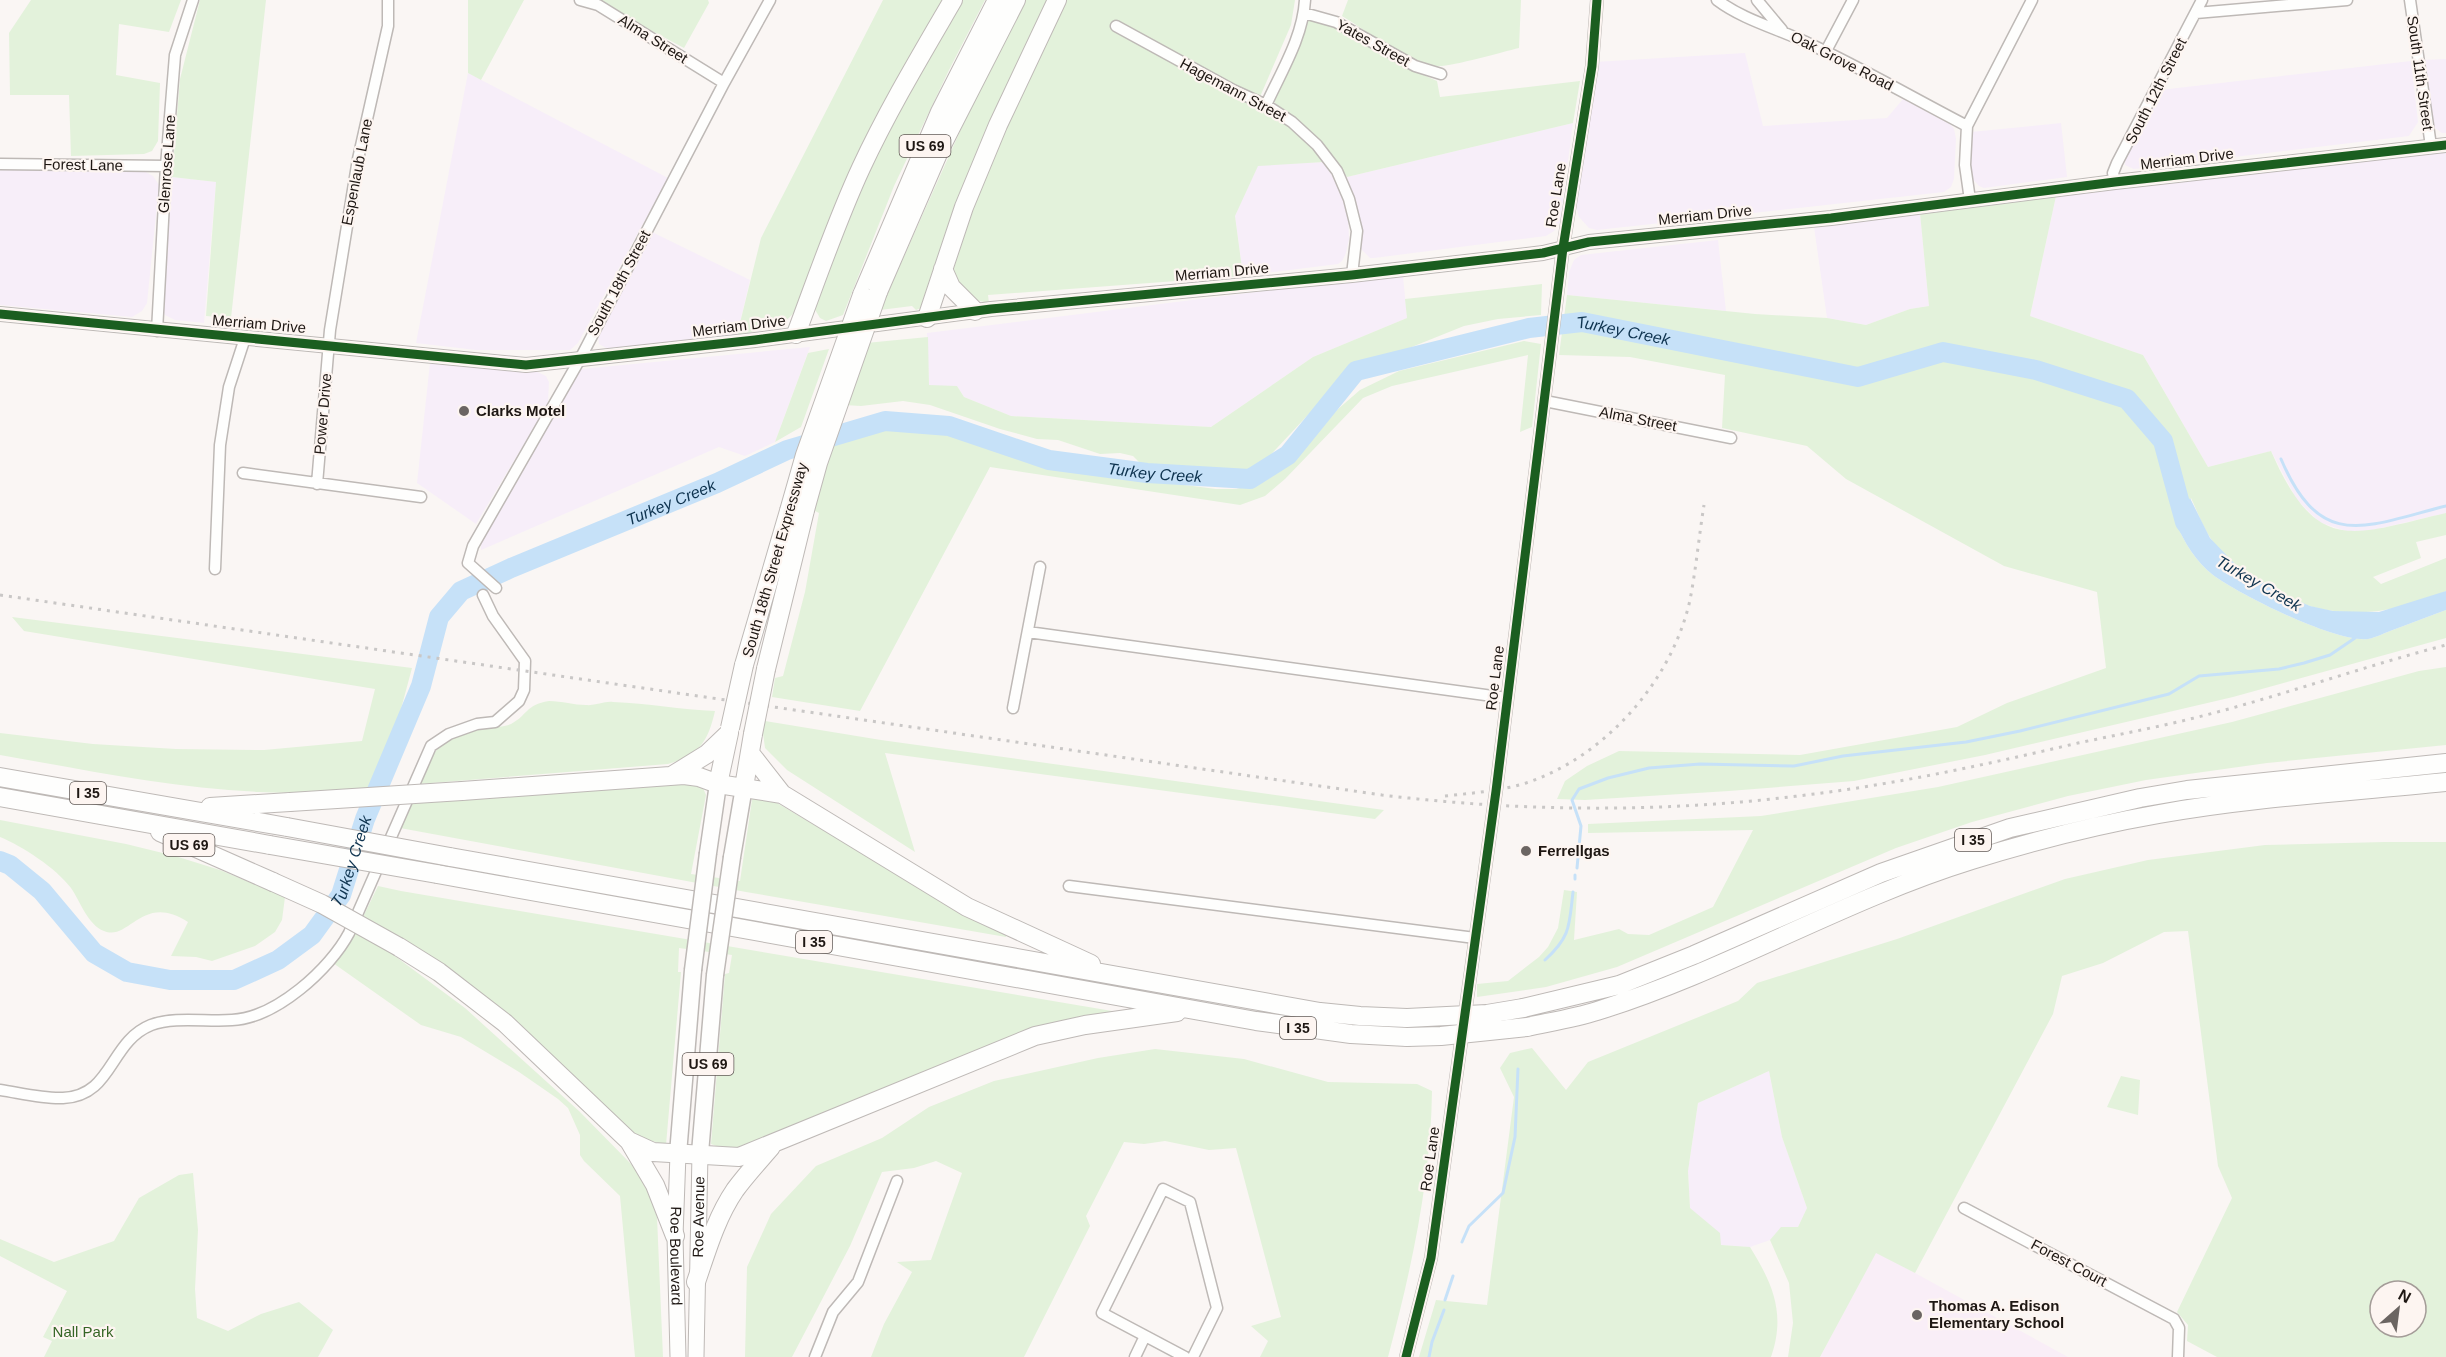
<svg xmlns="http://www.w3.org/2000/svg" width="2446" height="1357" font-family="Helvetica,sans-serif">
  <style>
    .commercial { fill: #f7eef9 }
    .education { fill: #f9eef7 }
    .green { fill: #e3f2db; fill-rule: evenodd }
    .water { fill: #c6e1f8 }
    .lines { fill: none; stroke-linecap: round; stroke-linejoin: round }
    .stream { stroke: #c6e1f8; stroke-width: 3 }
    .river { stroke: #c6e1f8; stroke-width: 20 }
    .minor-casing { stroke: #beb9b6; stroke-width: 13 }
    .tertiary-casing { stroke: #beb9b6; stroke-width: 14 }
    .secondary-casing { stroke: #beb9b6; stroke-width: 16 }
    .primary-casing { stroke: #beb9b6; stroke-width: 17 }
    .trunk-casing { stroke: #beb9b6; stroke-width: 19 }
    .motorway-casing { stroke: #beb9b6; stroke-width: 20 }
    .minor { stroke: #fefefd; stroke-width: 10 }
    .tertiary { stroke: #fefefd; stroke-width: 12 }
    .secondary { stroke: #fefefd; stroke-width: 14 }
    .primary { stroke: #fefefd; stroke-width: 15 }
    .trunk { stroke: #fefefd; stroke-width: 16 }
    .motorway { stroke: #fefefd; stroke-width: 18 }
    .rail { stroke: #c9c7c6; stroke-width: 3; stroke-dasharray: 3 6; stroke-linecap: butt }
    .trunk-bridge-casing { stroke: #beb9b6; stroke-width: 19; stroke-linecap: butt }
    .motorway-bridge-casing { stroke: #beb9b6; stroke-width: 20; stroke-linecap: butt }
    .trunk-bridge { stroke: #fefefd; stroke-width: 16 }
    .motorway-bridge { stroke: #fefefd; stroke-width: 18 }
    .cycleway-casing { stroke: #fdf5f1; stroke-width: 13 }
    .cycleway { stroke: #1b5e20; stroke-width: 9 }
    .poi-dot { fill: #6b6562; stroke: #fdf5f1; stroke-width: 2 }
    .labels { text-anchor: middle; stroke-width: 4.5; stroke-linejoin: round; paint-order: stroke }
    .shield { fill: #fdf5f1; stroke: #615a56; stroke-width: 1.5 }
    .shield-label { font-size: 14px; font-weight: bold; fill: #1e1713 }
    .street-label { font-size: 15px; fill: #1e1713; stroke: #fdf5f1 }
    .poi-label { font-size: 15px; font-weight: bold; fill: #1e1713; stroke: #fdf5f1; text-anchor: start }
    .park-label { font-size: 15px; fill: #356525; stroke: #fdf5f1 }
    .water-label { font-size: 16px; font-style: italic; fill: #0e334f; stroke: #fdf5f1 }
  </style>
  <rect width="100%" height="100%" fill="#faf6f4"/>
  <path class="commercial" d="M1745,53L1763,126L1887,118L1903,99L1950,124L1954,129L1956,139L1954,179L1951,187L1944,192L1597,230L1589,228L1579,217L1576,206L1595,62Z
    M2446,59V133H2442L2432,126L2421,60Z
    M2411,61L2418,122L2409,136L2134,169L2125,165L2126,154L2160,90Z
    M468,73L668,178L578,343L570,350H476L416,343Z
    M1573,123L1560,222L1554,231L1546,236L1374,258H1370L1360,248L1358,211L1347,177Z
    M2061,123L2067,177L1984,188L1979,186L1971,177V132Z
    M2446,147V513L2364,532H2349L2319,522L2297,500L2271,451L2208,467L2143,355L2030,316L2056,196Z
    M1324,162L1341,191L1348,210L1349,239L1346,253L1342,261L1338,264L1243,276L1235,216L1258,165Z
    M0,170H142L153,176L159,185L147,303L142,311L132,317L0,305Z
    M172,177L216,182L204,323L175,320L165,315L161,307Z
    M1920,213L1929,306L1910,309L1866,325L1827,318L1814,227Z
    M652,232L750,280L737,335L608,349L599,344L598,333Z
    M1718,240L1726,311L1567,295L1569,272L1574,260L1581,255Z
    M1403,276L1407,318L1313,357L1211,427L1011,416L964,397L957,386H929L927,333L1319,284Z
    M810,347L775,442L745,456L719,447L481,550V541L577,372L581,369Z
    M430,363L531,369L546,376L549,382L548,402L545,409L476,524L417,483Z
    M1769,1071L1782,1137L1807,1208L1798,1227H1782L1770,1240L1750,1247L1721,1245L1690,1208L1688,1171L1698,1103Z"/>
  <path class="education" d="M1876,1252L1915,1273L2068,1357H1820Z"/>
  <path class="green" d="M31,0H181L169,32L119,24L116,75L160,83L158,141L152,151L144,154L71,156L69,95H10L9,33Z
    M200,0H266L231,318L206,316L216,182L172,177L180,79Z
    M468,0H524L481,80L468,73Z
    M594,0H708L709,3L684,48Z
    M883,0H945L795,311C782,330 758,330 737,335L761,238Z
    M959,0H985L949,70L894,186L843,315L826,321L820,318L814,308L853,198Z
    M1026,0H1051L921,308L916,310L912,306L880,310L970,109Z
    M1064,0H1295L1291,25L1256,106C1283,121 1306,137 1324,162L1258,166L1235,216L1243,276L988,295L989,303L975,300L955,278L953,260L986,173Z
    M1348,0H1521L1519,48C1502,52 1451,67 1437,66C1405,62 1369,32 1342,16Z
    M1306,17L1336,27L1408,68L1437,81L1440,97L1580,81L1573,123L1347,177L1330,153L1272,100Z
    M2056,196L2030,316L2143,355L2208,467L2271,451C2317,556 2351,535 2446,513V535L2416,542L2421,558L2373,577L2381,584L2446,558V591C2405,610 2357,619 2313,607C2294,602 2276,590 2259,580C2241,569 2224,557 2211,539C2203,527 2197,511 2191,498L2176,523C2184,542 2196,562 2213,575C2240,595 2336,643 2368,639C2375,638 2384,633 2390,631C2409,624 2427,617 2446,610V638L2233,697L1985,755L1854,781L1729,791L1585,800L1557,799L1565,781L1587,766L1619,751L1800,755L1957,727L2007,703L2106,668L2097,592L2004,566L1846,479L1807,446L1722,428L1725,375L1630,357L1559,355L1567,295L1755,314L1827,318L1866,325L1910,309L1929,306L1920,213Z
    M1542,284L1541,315L1498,319L1464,326L1347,373L1264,462L1244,472L1150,467L1142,465L1133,456L1120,453L1100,454L1058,440L1037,439L1000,429L930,405L903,401L861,406L844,405L866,343L928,337L929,385L957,386L964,397L1011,416L1211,427L1313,357L1407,318L1405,299Z
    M1524,341L1541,344L1532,427L1520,432L1528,355L1392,386L1363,398L1285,479L1265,496L1240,505L990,467L860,711L772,697L775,678L783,676L805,592L819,513L813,510L829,446C850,439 872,428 895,427C953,423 1006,458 1062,469C1113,478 1165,482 1216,489H1236L1253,484L1297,457L1330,416L1360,390L1399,371Z
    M829,349L801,427L775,442L808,353Z
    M12,617L412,668L398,720L369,788C332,791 296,794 259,792C172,788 86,770 0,755V733L93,744L176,749L264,750L362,741L375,689L24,631Z
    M2446,667V745L2267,763L2146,780L2068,796L1972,822L1896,848L1617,967L1546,987L1477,997V984L1508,981L1539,957L1548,947L1558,928L1564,890L1577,892L1574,940L1619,929L1628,934L1649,935L1713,907L1753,830L1588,833V824L1761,816L1938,787L2232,722L2419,671Z
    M549,701C562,701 574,705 586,705C595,706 604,701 613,702C648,703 681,710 715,711C708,741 700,755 668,764L419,784C435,747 441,736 483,728C492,726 502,728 511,724C528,715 525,705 549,701Z
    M765,721L881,740L1384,810L1375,819L885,753L915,852L787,770L765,748L763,733Z
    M689,781L703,788L706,795L691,874L740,881L753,793L772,800L887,868L1006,933V937L746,892L400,828L412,801Z
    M0,820L126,844L175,856L220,870L285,897L282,920L275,932L255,946L212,961L196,957L171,956L188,922C142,892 129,942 104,931C88,925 80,901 71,888C56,868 22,846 0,837Z
    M2384,842H2446V1357H2217L2187,1341L2188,1325L2177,1312L2232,1198L2218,1166L2188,931L2164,932L2103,963L2062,976L2053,1014L1915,1273L1876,1253L1820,1357H1788L1793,1323L1789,1283L1770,1240L1781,1227H1798L1807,1208L1782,1137L1769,1071L1698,1103L1688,1171L1690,1208L1720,1233L1721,1245L1750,1247C1773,1284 1786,1314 1771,1357H1419L1436,1300L1487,1305L1514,1097L1500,1068L1510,1053L1532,1048L1566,1090L1588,1062L1738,1001L1757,983L1897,939L2065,879L2148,860L2265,845ZM2380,1291H2416V1327H2380Z
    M378,886L401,891L1118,1012L744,1147C732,1149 723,1149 711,1144L725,974L729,973L732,955L679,948L678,972H681L666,1145L638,1137L516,1021L489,1000L363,917Z
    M356,931L380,945L465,1008L579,1111L635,1168L645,1184L657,1217L663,1357H635L620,1196L584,1161L580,1155V1135L568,1108L558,1099L519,1072L461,1037L421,1025L411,1018L333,963Z
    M1155,1049L1244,1059L1328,1082L1417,1084L1432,1091C1431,1180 1411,1271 1388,1357H1260L1268,1341L1251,1326L1281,1317L1236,1148L1209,1150L1165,1141L1144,1144L1124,1142L1086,1216L1090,1226L1024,1357H871L884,1324L912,1272L897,1262L931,1260L962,1173L936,1161L914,1168L882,1172L850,1246L792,1357H745L747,1267L771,1214L816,1166L882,1138L929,1107L994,1081L1098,1058Z
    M2121,1076L2140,1080L2138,1115L2107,1107Z
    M193,1173L198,1230L195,1289L197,1318L228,1331L261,1314L299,1302L333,1330L318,1357H44L52,1341L43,1337L67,1291L0,1256V1239L54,1262L114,1241L139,1198L179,1175Z"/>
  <path class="water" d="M2190,498L2210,538L2237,566L2280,593L2310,606L2333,611L2379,612L2446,591V610C2427,617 2409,624 2390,631C2384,633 2375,638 2368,639C2336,643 2240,595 2213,575C2196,562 2184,542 2176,523Z"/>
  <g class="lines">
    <path class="stream" d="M2281,459C2321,553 2366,526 2446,506
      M1577,868L1581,826L1572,800L1579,789L1608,778L1649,768L1700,764L1794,766L1843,756L1966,742L2020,731L2169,694L2199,676L2279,669L2304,663L2330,655L2355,638L2357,634
      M1575,879V875
      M1545,960C1571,936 1569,926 1573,892
      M1462,1242L1469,1226L1503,1193L1515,1137L1518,1069
      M1445,1300L1453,1276
      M1429,1357L1432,1342L1444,1310"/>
    <path class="river" id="s1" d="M0,861L10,865L42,891L94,953L127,972L170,980H234L278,960L312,935L341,895L365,819L421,686L439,617L461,591L511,568L717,483L787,450L885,421L949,426L1049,460L1147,473L1250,479L1288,455L1356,371L1529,328L1582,322L1858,377L1943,352L2036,370L2127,399L2163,441L2185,522L2194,534"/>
    <g class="minor-casing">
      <path id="minor" d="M580,0L598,5L724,83
        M1717,0C1745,21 1780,29 1812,45C1865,70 1915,99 1967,126
        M1757,0L1782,30
        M2410,0L2431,146
        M1304,13L1336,22L1415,66L1441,74
        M2196,13L2347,0
        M1116,26L1233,90L1266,105L1292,122L1317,145L1337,171L1349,199L1357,231L1352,275
        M1826,51L1853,0
        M1266,105C1281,72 1303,37 1305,0
        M0,164L166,166
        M2115,182L2113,173L2117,163L2202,0
        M1970,200L1965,165L1967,126L2032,0
        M157,331L166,166L175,55L193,0
        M1545,401L1731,438
        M243,473L421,497
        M317,484L330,330L358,159L388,26V0
        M215,569L220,445L229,387L245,338
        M496,588L468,563L473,546L580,359L724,83L770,0
        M1028,632L1507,698
        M1013,708L1040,567
        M1069,886L1475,938
        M0,1090C20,1093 43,1099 63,1098C113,1096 109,1042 151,1025C175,1016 206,1022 232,1020C276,1018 330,969 349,933L431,746L449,734L477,724L495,722L519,701L524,690L525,661L493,616L483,595
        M1964,1208L2174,1319L2179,1328L2178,1357
        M815,1357L833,1312L858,1282L897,1181
        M1135,1357L1145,1336
        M1185,1357L1102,1313L1163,1189L1190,1202L1217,1308L1193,1357"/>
    </g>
    <g class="tertiary-casing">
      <path id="tertiary" d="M1406,1357L1431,1258L1496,791L1563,248L1592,66L1597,0"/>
    </g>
    <g class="secondary-casing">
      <path id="secondary" d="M0,314L526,365L755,340L991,309L1352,275L1543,253L1589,242L1831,218L2115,182L2446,145"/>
    </g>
    <g class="primary-casing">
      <g id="primary">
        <path id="s2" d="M678,1154L675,1236L678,1357"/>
        <path id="s3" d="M696,1357L700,1153"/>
      </g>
    </g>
    <g class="trunk-casing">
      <path id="trunk" d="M708,853L718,784
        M732,857L744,787
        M700,1153L715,975
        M678,1154L693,970"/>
    </g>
    <g class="motorway-casing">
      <path id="motorway" d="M943,269L951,287L975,311
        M878,292L940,149L1016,0
        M862,295L940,112L997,0
        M927,318L964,207L998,125L1057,0
        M796,334C817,278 836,222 861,168C888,110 921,55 953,0
        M744,665L789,511
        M766,669L805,510
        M750,753L782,794
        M673,775L707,754L729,733
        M0,777L287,827
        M718,784L729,733
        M744,787L753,734
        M462,791L684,775L699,777L718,784L782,794L967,907L1091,964
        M0,797L270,845
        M210,807L290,802
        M160,832L273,882
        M450,857L1320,1012L1360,1016L1407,1018
        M437,874L1256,1021L1351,1034L1407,1037
        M399,947L439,972L505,1023L629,1141L655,1185L675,1236
        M1523,1008L1619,985L1694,955L1881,873L2010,828L2140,798L2187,790L2446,763
        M1527,1027C1550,1022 1575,1018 1597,1011C1726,971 1843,900 1972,860C2033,841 2096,825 2159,814C2253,797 2351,792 2446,782
        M629,1141L653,1152L739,1157L1035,1036L1085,1025L1177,1012
        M696,1282C707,1250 716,1218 735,1190C746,1175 759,1161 771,1147"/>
    </g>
    <use href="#minor" class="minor"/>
    <use href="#tertiary" class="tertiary"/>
    <use href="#secondary" class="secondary"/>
    <use href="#primary" class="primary"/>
    <use href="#trunk" class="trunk"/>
    <use href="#motorway" class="motorway"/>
    <path class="rail" d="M0,595L1382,795C1523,812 1665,813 1806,795C1898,784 1988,764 2078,743C2121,734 2164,726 2206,715C2287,694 2365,666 2446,645
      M1445,796C1473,793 1500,791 1526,783C1605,757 1672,681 1690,600C1696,569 1699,536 1704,505"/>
    <g class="trunk-bridge-casing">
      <path id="trunk-bridge" d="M693,970L708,853
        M715,975L732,857"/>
    </g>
    <g class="motorway-bridge-casing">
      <path id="motorway-bridge" d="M805,510L818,463L878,292
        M789,511L805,455L862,295
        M730,728L744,665
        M753,734L766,669
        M290,802L462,791
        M287,827L450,857
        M270,845L437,874
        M273,882L322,904L399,947
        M1407,1018L1487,1014L1523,1008
        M1407,1037L1441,1036L1527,1027"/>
    </g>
    <use href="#trunk-bridge" class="trunk-bridge"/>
    <use href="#motorway-bridge" class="motorway-bridge"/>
    <g class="cycleway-casing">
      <path id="cycleway" d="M0,314L526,365L755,340L991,309L1352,275L1543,253L1589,242L1831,218L2115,182L2446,145
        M1406,1357L1431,1258L1496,791L1563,248L1592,66L1597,0"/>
    </g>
    <use href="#cycleway" class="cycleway"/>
  </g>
  <g class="poi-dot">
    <circle cx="464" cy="411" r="6"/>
    <circle cx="1526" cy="851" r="6"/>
    <circle cx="1917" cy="1315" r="6"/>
  </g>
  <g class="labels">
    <g class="shield">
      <rect x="899.5" y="135" width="51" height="22" rx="4.5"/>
      <rect x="70" y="782" width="36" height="22" rx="4.5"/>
      <rect x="1955" y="829" width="36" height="22" rx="4.5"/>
      <rect x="163.5" y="834" width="51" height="22" rx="4.5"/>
      <rect x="796" y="931" width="36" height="22" rx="4.5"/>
      <rect x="1280" y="1017" width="36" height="22" rx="4.5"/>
      <rect x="682.5" y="1053" width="51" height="22" rx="4.5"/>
    </g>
    <g class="shield-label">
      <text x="925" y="151">US 69</text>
      <text x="88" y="798">I 35</text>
      <text x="1973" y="845">I 35</text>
      <text x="189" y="850">US 69</text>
      <text x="814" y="947">I 35</text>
      <text x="1298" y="1033">I 35</text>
      <text x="708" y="1069">US 69</text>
    </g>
    <g class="street-label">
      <text transform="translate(653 39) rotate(32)" y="5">Alma Street</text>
      <text transform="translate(1373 43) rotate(29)" y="5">Yates Street</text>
      <text transform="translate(1842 61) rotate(27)" y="5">Oak Grove Road</text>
      <text transform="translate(2420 73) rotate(82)" y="5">South 11th Street</text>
      <text transform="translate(1233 90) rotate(28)" y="5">Hagemann Street</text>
      <text transform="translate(2156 91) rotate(-63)" y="5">South 12th Street</text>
      <text transform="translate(2187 159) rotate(-7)" y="5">Merriam Drive</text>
      <text transform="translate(167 164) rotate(-86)" y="5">Glenrose Lane</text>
      <text transform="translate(83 165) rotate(1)" y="5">Forest Lane</text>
      <text transform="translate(357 172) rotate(-79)" y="5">Espenlaub Lane</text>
      <text transform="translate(1556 195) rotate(-81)" y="5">Roe Lane</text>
      <text transform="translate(1705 215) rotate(-6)" y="5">Merriam Drive</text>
      <text transform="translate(1222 272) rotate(-5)" y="5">Merriam Drive</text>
      <text transform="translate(619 283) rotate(-62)" y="5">South 18th Street</text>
      <text transform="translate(259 324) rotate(5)" y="5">Merriam Drive</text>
      <text transform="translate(739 326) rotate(-7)" y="5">Merriam Drive</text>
      <text transform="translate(323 414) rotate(-85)" y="5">Power Drive</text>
      <text transform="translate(1638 419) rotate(11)" y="5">Alma Street</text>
      <text transform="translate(775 560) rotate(-74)" y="5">South 18th Street Expressway</text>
      <text transform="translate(1495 678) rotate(-83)" y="5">Roe Lane</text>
      <text transform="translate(1430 1159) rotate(-82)" y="5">Roe Lane</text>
      <text dy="5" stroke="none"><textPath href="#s3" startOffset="140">Roe Avenue</textPath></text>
      <text dy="5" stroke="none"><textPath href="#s2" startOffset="102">Roe Boulevard</textPath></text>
      <text transform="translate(2069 1263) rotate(28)" y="5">Forest Court</text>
    </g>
    <g class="poi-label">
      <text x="476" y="416">Clarks Motel</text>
      <text x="1538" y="856">Ferrellgas</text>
      <text x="1929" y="1311">Thomas A. Edison<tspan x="1929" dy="17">Elementary School</tspan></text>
    </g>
    <g class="park-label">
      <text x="83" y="1337">Nall Park</text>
    </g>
    <g class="water-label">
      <text dy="6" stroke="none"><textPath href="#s1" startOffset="2004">Turkey Creek</textPath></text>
      <text dy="6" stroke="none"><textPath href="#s1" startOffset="1482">Turkey Creek</textPath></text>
      <text dy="6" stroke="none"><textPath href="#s1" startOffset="976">Turkey Creek</textPath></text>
      <text transform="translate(2259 583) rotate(30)" y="6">Turkey Creek</text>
      <text dy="6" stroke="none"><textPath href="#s1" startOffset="454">Turkey Creek</textPath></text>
    </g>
  </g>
  <g transform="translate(2398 1309) rotate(28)"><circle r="28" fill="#fdf5f1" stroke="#a49c98" stroke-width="1.5"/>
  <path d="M0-4.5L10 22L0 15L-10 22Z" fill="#6b6562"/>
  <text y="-9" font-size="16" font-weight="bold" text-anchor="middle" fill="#1e1713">N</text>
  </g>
</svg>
